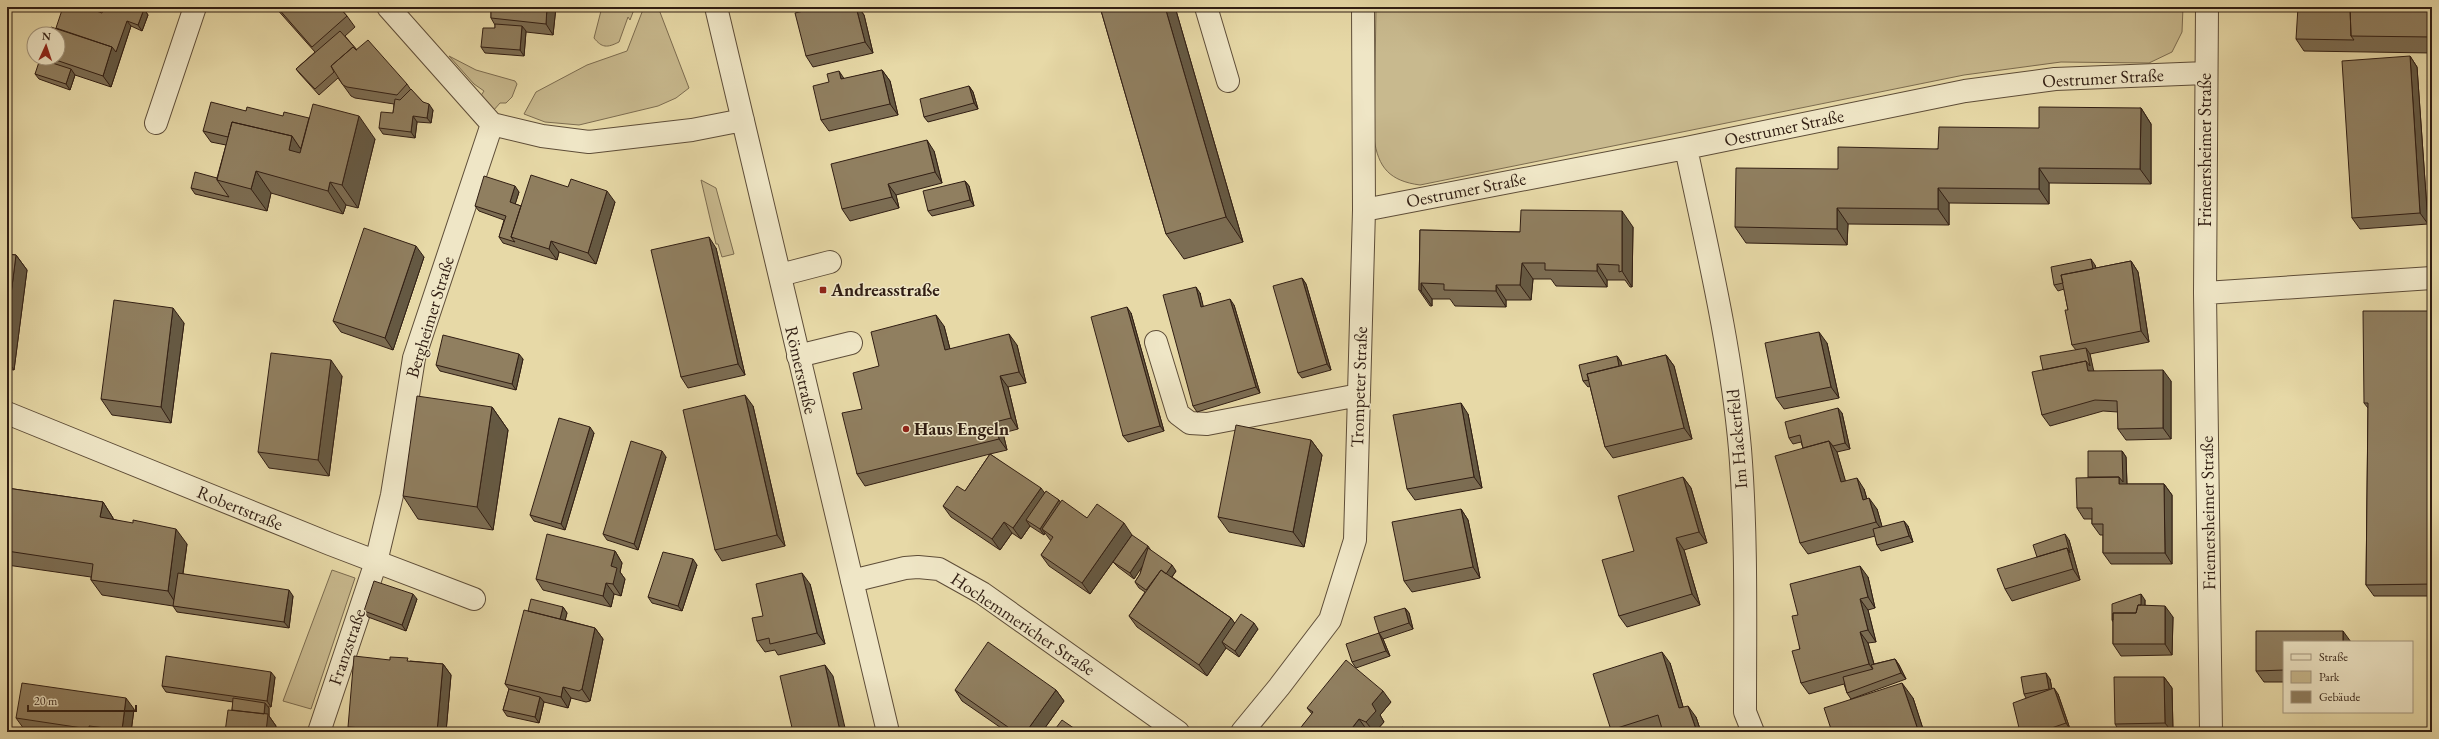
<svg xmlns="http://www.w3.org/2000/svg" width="2439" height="739" font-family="'EB Garamond',serif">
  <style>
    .green { fill: #c8b98e; stroke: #7c6c50 }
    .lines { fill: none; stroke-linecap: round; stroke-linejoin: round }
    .minor-casing { stroke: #5e4d38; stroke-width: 24 }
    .minor { stroke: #efe6c6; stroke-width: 22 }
    .wall { fill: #7c6d53; stroke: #311e13 }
    .shaded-wall { fill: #655943; stroke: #311e13 }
    .building { fill: #907f60; stroke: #311e13 }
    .poi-dot { fill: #8f2418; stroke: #efe6c6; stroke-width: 1.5 }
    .labels { text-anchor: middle; stroke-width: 3; stroke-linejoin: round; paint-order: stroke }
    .street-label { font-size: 18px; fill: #311e13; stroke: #efe6c6 }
    .poi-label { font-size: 18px; font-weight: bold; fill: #311e13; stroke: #efe6c6; text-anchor: start }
  </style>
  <rect width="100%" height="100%" fill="#e7d9a7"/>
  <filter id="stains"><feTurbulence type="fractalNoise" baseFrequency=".005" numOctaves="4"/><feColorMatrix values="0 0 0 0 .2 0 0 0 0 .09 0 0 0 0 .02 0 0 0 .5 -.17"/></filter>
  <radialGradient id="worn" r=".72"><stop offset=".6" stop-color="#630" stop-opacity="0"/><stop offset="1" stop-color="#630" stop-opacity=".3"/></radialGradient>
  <path class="green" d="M602,7H635L630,20L628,17L619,42C607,48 602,48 594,38Z
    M644,7H658L689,88L676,98L658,106L579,125L545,122L524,114L536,92L587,65L627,51Z
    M1376,7H2183L2182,32L2172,52L2149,63L2061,62L1964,75L1420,185C1390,181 1378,168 1374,138Z
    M449,56L476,70L515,81L517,84L512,97L506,103H500L493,111L478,100L484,91L474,84Z
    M701,180L716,188L734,254L722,257L718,244H716Z
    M332,570L355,578L311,709L283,701Z"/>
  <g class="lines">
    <g class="minor-casing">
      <path id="minor" d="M388,7L492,124L542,136L589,142L692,130L743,120
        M716,7L888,732
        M1206,7L1228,81
        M2207,7L2205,293L2211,732
        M156,123L195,7
        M1686,148C1707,248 1731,347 1740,449C1747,536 1745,625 1745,712L1753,732
        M1364,210L1686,148L1965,91L2055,79L2206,73
        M780,275L830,262
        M2205,293L2432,278
        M1156,342L1178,414L1190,423L1207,424L1359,395
        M798,356L851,343
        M7,413L330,544L474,599
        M852,581L905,568L918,567L939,569L982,593L1178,732
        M319,732L376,562L392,495L414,358L492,124
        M1242,732L1279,687L1330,620L1355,540L1364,210L1363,7"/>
    </g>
    <use href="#minor" class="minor"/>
  </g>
  <path class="wall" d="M275,7H339L347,16L355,27L345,36L357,50L407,84L411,90L423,102L433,110L431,123L417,122L415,138L383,134L379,128L393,113L394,104L355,98L351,96L338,78L319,95L300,74L296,69L315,52Z
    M491,7H556L553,35L526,32L524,56L485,53L481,47L495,28V25L491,18Z
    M835,7H858L864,15L873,53L813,67L806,56L837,9Z
    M1100,7H1175L1243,242L1184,259L1166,234Z
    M2232,7H2270L2233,9Z
    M2432,7V53L2304,51L2296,39Z
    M144,9L148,15L142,31L131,26L111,87L75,75L70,90L39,79L35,74L45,60L43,58H58L56,28L102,13Z
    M2410,56L2417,67L2428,224L2360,229L2352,218Z
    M882,70L890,81L898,115L829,131L821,120L844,79Z
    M969,86L973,92L978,109L928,122L924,117Z
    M2141,108L2151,124V184L2049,183V204L1949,203V225L1848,224L1847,245L1746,243L1735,227L1838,169Z
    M246,111L375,139L358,208L346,205L343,214L271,193L267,211L195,194L191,188L217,178L226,145L211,142L203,131Z
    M934,151L942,183L896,195L899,208L850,221L842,209Z
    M965,181L969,186L974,206L932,216L928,211Z
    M519,192L515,204L521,206L615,202L596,264L559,252L557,260L503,243L499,237L504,220L479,211L475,206Z
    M1633,227L1632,287H1630L1625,280H1607V287L1556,286L1551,279H1533L1531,300H1506V307L1455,306L1450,299H1432V306H1430L1419,290L1420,230L1520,232Z
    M716,248L745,375L688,388L681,377Z
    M7,254L16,255L27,270L14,370L7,369Z
    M424,257L393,350L341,332L333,321Z
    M2131,261L2138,272L2149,342L2090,354L2093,371L2171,381V439L2126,440L2118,429V412L2103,411L2050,426L2042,415L2043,370L2076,350L2072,345L2068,310L2064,289L2058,291L2054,285L2095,265L2096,268Z
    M1302,278L1306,284L1331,370L1302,378L1298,373Z
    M1200,293L1203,307L1234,305L1260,393L1197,412L1193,406Z
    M2432,311V596H2374L2366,585L2368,408L2364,403Z
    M1131,313L1164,431L1128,442L1123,436Z
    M184,323L171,423L112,415L101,399Z
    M944,326L950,349L1017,345L1026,383L1008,387L1018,429L1003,433L1007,450L990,454L1045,493L1059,500L1060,502L1087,518L1132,535L1090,594L1049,566L1041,555L1051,541L1045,533L1044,535L1030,526L1021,539L1012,533L1000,550L951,517L943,506L965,491L990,454L865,486L857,474L862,409Z
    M1827,343L1839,398L1784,409L1776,398Z
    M1666,355L1674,366L1692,439L1613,458L1605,447L1590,386L1588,387L1583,381L1617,356L1621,362L1622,366Z
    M523,359L516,390L440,371L436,365Z
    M342,376L329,476L269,468L258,452Z
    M753,406L785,546L722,561L715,550Z
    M492,407L508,430L493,530L418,519L403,496Z
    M1842,413L1850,449L1837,452L1845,481L1864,489L1867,499L1877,509L1882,527L1908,526L1913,542L1881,551L1877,545L1875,536L1808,554L1800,543L1803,448L1801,442L1793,444L1789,438Z
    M1468,414L1482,488L1415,500L1407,489Z
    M594,433L565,530L534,521L530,515Z
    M1311,440L1322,455L1304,547L1229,532L1218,517Z
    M2122,451L2126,457L2127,484H2164L2172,495V564H2111L2103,553V535H2100L2092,524V519H2084L2077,508L2088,477Z
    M666,457L638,550L607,540L603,534Z
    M1683,477L1691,488L1707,543L1684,550L1700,605L1627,627L1619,616L1634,551Z
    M7,488L103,502L113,518V519L187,544L183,574L293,596L289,628L177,612L173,606L102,595L91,580V577L7,565Z
    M1461,509L1468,520L1480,578L1412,592L1404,581Z
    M2069,540L2080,580L2012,601L2005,589L2037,557Z
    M615,551L622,563L620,572L625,579L621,596L614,594L611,607L543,590L536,579Z
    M1151,551L1176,571L1172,577L1231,618L1235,624L1258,629L1239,657L1226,648L1207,676L1137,627L1129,616L1145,592L1139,588L1135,582L1140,574L1142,566L1134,579L1118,567L1113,562Z
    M697,565L682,611L652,603L648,597Z
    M1868,577L1875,608L1868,610L1876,642L1868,643L1874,664L1895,659L1899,665L1906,679L1851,699L1847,693L1844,684L1809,694L1801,683L1798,615Z
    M810,584L825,644L778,655L775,650L765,652L757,641L763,616Z
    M417,599L406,631L368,617L364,611Z
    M2145,600V605L2173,617L2172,655L2121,656L2113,644V622L2112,620Z
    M563,607L567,613L565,620L595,628L603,639L590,701L586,702L571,698L568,708L544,702L539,723L507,716L503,710L509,689L505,684L528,611Z
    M1405,608L1409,613L1413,629L1383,639L1390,656L1356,668L1352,662L1379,633Z
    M2284,642V682H2264L2256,671Z
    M410,661L443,664L451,675L446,732H352L348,727Z
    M1670,663L1683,707L1696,717L1701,732H1663L1662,727L1647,732H1613L1611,730Z
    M275,677L271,707H268L269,708V716L276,726L275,732H225L232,710L233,702L166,692L162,686Z
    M2164,677L2172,688L2173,732H2120L2115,724Z
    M2050,679L2052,689L2058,694L2070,729L2062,732H2020L2026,698L2024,694Z
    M955,690H1056L1064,701L1042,732H1007L962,701Z
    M1913,698L1924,732H1832Z
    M1391,702L1380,715L1384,722L1375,732H1372L1367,730L1366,732H1299L1298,731L1312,714L1307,708Z
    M134,709L131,732H43L24,729L16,718Z"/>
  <path class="shaded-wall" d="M547,7H556L553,35L546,24Z
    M856,7H858L864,15L873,53L865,42Z
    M1165,7H1175L1243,242L1226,217Z
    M144,9L148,15L142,31L138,25Z
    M127,21L131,26L111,87L103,76L112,47Z
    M522,26L526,31L524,56L520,50Z
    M2410,56L2417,67L2428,224L2420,213Z
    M71,69L75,75L70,90L66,84Z
    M882,70L890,81L898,115L890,104Z
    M839,71L847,83L841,79Z
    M969,86L973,92L978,109L974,103Z
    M429,104L433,110L431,123L427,118Z
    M2141,108L2151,124V184L2140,169Z
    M359,116L375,139L358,208L342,185Z
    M413,116L417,122L415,138L411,132Z
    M292,136L308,159L289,150Z
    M927,140L934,151L942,183L935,172Z
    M2039,168L2049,183V204L2039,189Z
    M256,171L271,193L267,211L251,189Z
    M965,181L969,186L974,206L970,200Z
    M330,182L346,205L343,214L328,191Z
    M888,184L896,195L899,208L892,197Z
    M515,186L519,192L514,208L510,202Z
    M1938,188L1949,203V225L1938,209Z
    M607,191L615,202L596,264L588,253Z
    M1837,208L1848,224L1847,245L1837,229Z
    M1622,211L1633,227L1632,287L1622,271Z
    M709,237L716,248L745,375L738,364Z
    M551,241L559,252L557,260L549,249Z
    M416,246L424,257L393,350L385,338Z
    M16,255L27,270L14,370L7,360V326Z
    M2091,259L2095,265L2098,281L2094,275Z
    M2131,261L2138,272L2149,342L2141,331Z
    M1522,263L1533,279L1531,300L1520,285Z
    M1597,264L1607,280V287L1597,271Z
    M1302,278L1306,284L1331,370L1327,364Z
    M1421,283L1432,299V306L1421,291Z
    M1496,285L1506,300V307L1496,291Z
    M1196,287L1200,293L1205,313L1201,307Z
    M1230,299L1234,305L1260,393L1256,387Z
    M1127,307L1131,313L1164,431L1160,426Z
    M173,308L184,323L171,423L161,407Z
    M936,315L944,326L953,361L945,350Z
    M1819,332L1827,343L1839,398L1831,387Z
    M1009,334L1017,345L1026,383L1019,372Z
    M2086,348L2090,354L2094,372L2088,371L2086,361Z
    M519,354L523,359L516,390L512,384Z
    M1666,355L1674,366L1692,439L1684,428Z
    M1617,356L1621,362L1625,378L1620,372Z
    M331,360L342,376L329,476L318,460Z
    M2163,370L2171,381V439L2163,428Z
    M1000,376L1008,387L1018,429L1011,418Z
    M745,395L753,406L785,546L777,535Z
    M1461,403L1468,414L1482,488L1474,477Z
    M492,407L508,430L493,530L477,507Z
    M1838,408L1842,413L1850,449L1845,443Z
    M995,422L1003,433L1007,450L999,439Z
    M590,427L594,433L565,530L561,524Z
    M1311,440L1322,455L1304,547L1293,532Z
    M1829,441L1837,452L1849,493L1841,482Z
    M662,451L666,457L638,550L634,544Z
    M2122,451L2126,457L2127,488L2119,484V477Z
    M1683,477L1691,488L1707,543L1699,532Z
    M1857,478L1864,489L1870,511L1863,500Z
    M2164,484L2172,495V564L2165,553Z
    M1041,488L1049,499L1026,520L1030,526L1021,539L1013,528Z
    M1869,498L1877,509L1884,533L1876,522Z
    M1059,500L1063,506L1042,529L1045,533L1044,535L1040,529Z
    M103,502L113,518L111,533L100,517Z
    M1461,509L1468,520L1480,578L1473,567Z
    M1904,521L1908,526L1913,542L1909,536Z
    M1004,522L1012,533L1000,550L992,539Z
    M1124,523L1132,535L1090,594L1082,583Z
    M176,529L187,544L178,607L168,591Z
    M2065,534L2069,540L2080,580L2073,569L2067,548Z
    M1676,538L1684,550L1700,605L1692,594Z
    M1148,546L1152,552L1134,579L1130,573Z
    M615,551L622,563L620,572L625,579L621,596L613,584L611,566Z
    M693,559L697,565L682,611L678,606Z
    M1172,565L1176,571L1155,600L1151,594Z
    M1860,566L1868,577L1875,608L1868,597Z
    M802,573L810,584L825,644L817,633Z
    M606,583L614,594L611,607L603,596Z
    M289,590L293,596L289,628L284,622Z
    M413,594L417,599L406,631L402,625Z
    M2141,594L2145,600L2144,624L2140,618Z
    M1860,599L1868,610L1876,642L1868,630Z
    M2165,606L2173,617L2172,655L2165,644Z
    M563,607L567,613L563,629L559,623Z
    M1405,608L1409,613L1413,629L1409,623Z
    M1231,618L1239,629L1222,642L1226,648L1207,676L1199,665Z
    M1254,623L1258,629L1239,657L1235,651Z
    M595,628L603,639L590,701L582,689Z
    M2343,631L2351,642H2343Z
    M1860,632L1868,643L1877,675L1869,664Z
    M1379,633L1383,639L1390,656L1386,651Z
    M1662,652L1670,663L1687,720L1679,708Z
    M1895,659L1899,665L1906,679L1901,673Z
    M443,664L451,675L446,732H437Z
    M825,665L833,676L846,732H841L840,731Z
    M271,672L275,677L271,707L267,701Z
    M2046,673L2050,679L2053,695L2049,689Z
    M2164,677L2172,688L2173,732H2172L2165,723Z
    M1902,683L1913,698L1924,732H1921L1917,727Z
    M563,687L571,698L568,708L561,697Z
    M2054,688L2058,694L2070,729L2066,723Z
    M1056,690L1064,701L1042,732H1026Z
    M1383,691L1391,702L1380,715L1384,722L1375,732H1374L1366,722L1372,704Z
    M540,697L544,702L539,723L535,717Z
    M126,698L134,709L131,732H123L122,730Z
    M265,703L269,708V716L276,726L275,732H266L264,719Z
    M1688,706L1696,717L1701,732H1697Z
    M1359,719L1367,730L1366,732H1349Z
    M89,726L94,732H91L89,729Z"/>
  <path class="building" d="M63,7H85L102,13L104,7H136L144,9L138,25L127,21L116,52L112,47L56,28Z
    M277,7H339L347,16L312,47Z
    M491,7H547L546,24L491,18Z
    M820,7H833L834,10L845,7H856L865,42L806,56L795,13Z
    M1100,7H1165L1226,217L1166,234Z
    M2298,7H2350L2351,36L2354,40L2296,39Z
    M2350,7H2432V37L2351,36Z
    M495,24L522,26L520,50L481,47L483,28H495Z
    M51,27L112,47L103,76L50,58H58V34H48Z
    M340,31L357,50H356L353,47L331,66L334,72L315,89L296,69Z
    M368,40L407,84L397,95L347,87L343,85L331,66L353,47L356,50Z
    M2410,56L2420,213L2352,218L2342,61Z
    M40,59L71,69L66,84L35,74Z
    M882,70L890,104L821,120L813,86L829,82L827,74L839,71L841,79Z
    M969,86L974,103L924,117L920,99Z
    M411,89L423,102L429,104L427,118L413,116L411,132L379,128L381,112L393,113L395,99L400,100Z
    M211,102L246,111L247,107L283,116L284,112L309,118L301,148H300L292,136L232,122L228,137L203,131Z
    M313,104L359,116L342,185L330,182L328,191L256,171L251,189L217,180L232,122L292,136L289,150L300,153Z
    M2039,107L2141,108L2140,169L2039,168V189L1938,188V209L1837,208V229L1735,227L1736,168L1838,169V147L1938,149L1939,127L2039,128Z
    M927,140L935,172L888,184L892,197L842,209L831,164Z
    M195,172L217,178V180L229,197L191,188Z
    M531,175L568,187L571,179L607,191L588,253L551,241L549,249L511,237Z
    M484,176L515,186L510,202L521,206L511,237L515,242L499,237L506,216L475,206Z
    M965,181L970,200L928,211L923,191Z
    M1521,210L1622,211V271L1619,272V265L1597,264V271L1545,270V263H1522L1520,285H1496V291L1444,290V284L1421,283V291L1419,290L1420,230L1520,232Z
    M364,228L416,246L385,338L333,321Z
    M709,237L738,364L681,377L651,250Z
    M7,254L16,255L7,326Z
    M2091,259L2093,269L2061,275L2063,283L2054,285L2051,267Z
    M2131,261L2141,331L2072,345L2065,310H2068L2061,275Z
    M1302,278L1327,364L1298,373L1273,286Z
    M1196,287L1201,307L1230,299L1256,387L1193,406L1163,295Z
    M114,300L173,308L161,407L101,399Z
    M1127,307L1160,426L1123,436L1091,317Z
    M2363,311H2432V584L2366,585L2368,403H2364Z
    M936,315L945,350L1009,334L1019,372L1000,376L1011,418L995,422L999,439L857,474L842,413L862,409L853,373L879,366L871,332Z
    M1819,332L1831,387L1776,398L1765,343Z
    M443,335L519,354L512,384L436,365Z
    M2086,348L2090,366L2086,361L2043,370L2040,356Z
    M271,353L331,360L318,460L258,452Z
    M1666,355L1684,428L1605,447L1587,374Z
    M1617,356L1619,366L1587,374L1589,380L1583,381L1579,365Z
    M2086,361L2088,371L2163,370V428L2118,429L2117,401L2095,400L2042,415L2032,372Z
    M745,395L777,535L715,550L683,410Z
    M417,396L492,407L477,507L403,496Z
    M1461,403L1474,477L1407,489L1393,415Z
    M1838,408L1845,443L1833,446L1829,441L1803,448L1800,435L1789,438L1785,422Z
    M559,418L590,427L561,524L530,515Z
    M1236,425L1311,440L1293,532L1218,517Z
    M631,441L662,451L634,544L603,534Z
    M1829,441L1841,482L1857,478L1863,500L1869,498L1876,522L1800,543L1775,456Z
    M2088,451H2122L2123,482L2119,477H2088Z
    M990,454L1041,488L1013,528L1004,522L992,539L943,506L957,486L965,491Z
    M1683,477L1699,532L1676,538L1692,594L1619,616L1602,560L1634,551L1618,496Z
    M2119,477V484H2164L2165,553H2103V524H2092V508H2077L2076,478Z
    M7,488L103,502L100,517L133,523V520L176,529L168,591L91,580L93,564L7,551Z
    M1046,491L1059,500L1040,529L1026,520Z
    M1062,500L1087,518L1097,504L1124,523L1082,583L1041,555L1053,537L1042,529Z
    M1461,509L1473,567L1404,581L1392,522Z
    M1904,521L1909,536L1877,545L1873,529Z
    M547,534L615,551L611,566L617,568L613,584L606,583L603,596L536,579Z
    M2065,534L2070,553L2067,548L2037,557L2033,545Z
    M1132,535L1148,546L1130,573L1113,562Z
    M1148,548L1172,565L1166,574L1161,570L1146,590L1135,582L1140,574Z
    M2067,548L2073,569L2005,589L1997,569Z
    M663,552L693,559L678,606L648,597Z
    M1860,566L1868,597L1860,599L1868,630L1860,632L1869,664L1801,683L1792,651L1800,649L1792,616L1798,615L1790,584Z
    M1161,570L1231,618L1199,665L1129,616Z
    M178,573L289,590L284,622L173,606Z
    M802,573L817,633L770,644L769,638L757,641L752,618L763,616L756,584Z
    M374,581L413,594L402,625L364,611Z
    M2141,594V605H2138L2136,613H2113V620H2112V604Z
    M531,599L563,607L560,619L528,611Z
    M2138,605L2165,606V644H2113V613H2136Z
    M1405,608L1409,623L1379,633L1386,651L1352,662L1346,644L1379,633L1374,617Z
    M524,610L595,628L582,689L579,691L563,687L561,697L505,684Z
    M1241,614L1254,623L1235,651L1222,642Z
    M2256,631H2343V642H2284V670L2256,671Z
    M988,642L1056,690L1026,732H1015L955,690Z
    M1662,652L1679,708L1688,706L1697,732H1663L1658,715L1611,730L1593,674Z
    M166,656L271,672L267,701L162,686Z
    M354,656L390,660V657L408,658L407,661L443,664L437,732L407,731V732H378V729L348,727Z
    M1895,659L1901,673L1847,693L1843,677L1873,669L1871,665Z
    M1346,660L1383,691L1372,704L1376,711L1366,722L1359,719L1349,732H1300L1298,731L1313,712L1307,708Z
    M825,665L840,731L834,732H793L780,676Z
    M2046,673L2049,689L2024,694L2021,677Z
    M2114,677H2164L2165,723L2115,724Z
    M22,683L126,698L122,730L89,726V729L16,718Z
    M1902,683L1917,727L1907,731V732H1832L1824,708Z
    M2054,688L2066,723L2040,732H2020L2013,703Z
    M509,689L540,697L535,717L503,710Z
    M233,698L265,703L264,714L232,710Z
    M228,710L268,714L266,732H225Z
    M1062,720L1078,731L1077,732H1053Z
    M1402,727L1408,732H1398Z"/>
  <g class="poi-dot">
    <rect x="819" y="286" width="8" height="8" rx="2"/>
    <circle cx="906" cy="429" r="4"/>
  </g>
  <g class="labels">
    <g class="street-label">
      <text transform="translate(2103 78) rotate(-3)" y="6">Oestrumer Straße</text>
      <text transform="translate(1784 128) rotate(-12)" y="6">Oestrumer Straße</text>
      <text transform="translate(2205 150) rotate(-90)" y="6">Friemersheimer Straße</text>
      <text transform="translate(1466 190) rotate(-11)" y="6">Oestrumer Straße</text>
      <text transform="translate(430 317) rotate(-73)" y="6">Bergheimer Straße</text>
      <text transform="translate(801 370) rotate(77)" y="6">Römerstraße</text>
      <text transform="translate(1359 387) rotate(-88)" y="6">Trompeter Straße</text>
      <text transform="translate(1737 439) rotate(-95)" y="6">Im Hackerfeld</text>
      <text transform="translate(240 508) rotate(22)" y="6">Robertstraße</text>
      <text transform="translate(2208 513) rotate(-91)" y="6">Friemersheimer Straße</text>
      <text transform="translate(1023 624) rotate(34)" y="6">Hochemmericher Straße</text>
      <text transform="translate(347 647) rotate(-71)" y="6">Franzstraße</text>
    </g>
    <g class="poi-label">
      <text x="831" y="296">Andreasstraße</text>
      <text x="914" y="435">Haus Engeln</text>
    </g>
  </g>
  <rect width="2439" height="739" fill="none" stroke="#e7d9a7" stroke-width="24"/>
  <rect x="8" y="8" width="2423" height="723" fill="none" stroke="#311e13" stroke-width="2"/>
  <rect x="12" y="12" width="2415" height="715" fill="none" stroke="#311e13"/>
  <rect x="2283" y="641" width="130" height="72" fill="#efe6c6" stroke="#a3967e"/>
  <rect x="2291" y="654" width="20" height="6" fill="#efe6c6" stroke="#a3967e"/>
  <text x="2319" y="661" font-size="12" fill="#311e13">Straße</text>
  <rect x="2291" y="671" width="20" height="12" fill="#c8b98e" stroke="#a3967e"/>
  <text x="2319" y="681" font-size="12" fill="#311e13">Park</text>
  <rect x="2291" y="691" width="20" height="12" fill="#907f60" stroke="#a3967e"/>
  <text x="2319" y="701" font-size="12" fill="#311e13">Gebäude</text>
  <g transform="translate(46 46) rotate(3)"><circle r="19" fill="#efe6c6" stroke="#a3967e"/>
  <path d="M0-3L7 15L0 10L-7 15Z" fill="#8f2418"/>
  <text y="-6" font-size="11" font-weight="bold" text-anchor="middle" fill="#311e13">N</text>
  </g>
  <path d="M28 705v6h108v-6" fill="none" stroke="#311e13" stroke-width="2"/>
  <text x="34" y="705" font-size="12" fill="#311e13" stroke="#efe6c6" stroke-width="3" paint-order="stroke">20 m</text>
  <rect width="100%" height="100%" filter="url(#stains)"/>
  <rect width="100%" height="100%" fill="url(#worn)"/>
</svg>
